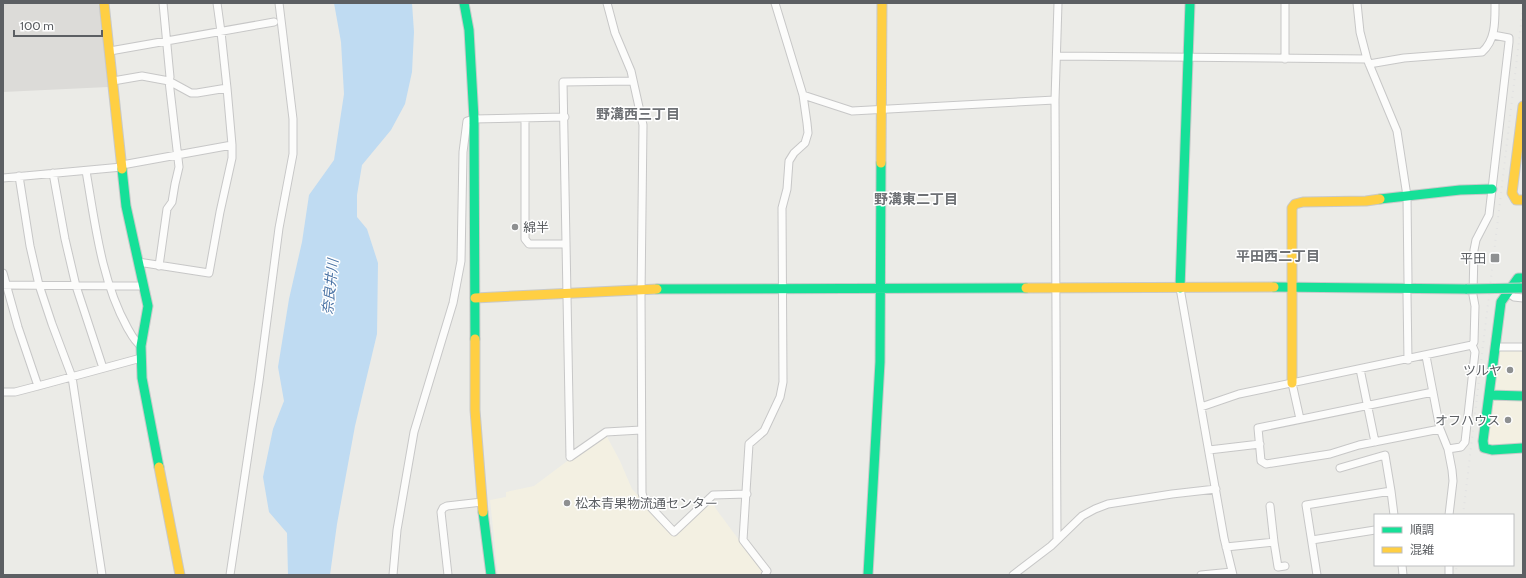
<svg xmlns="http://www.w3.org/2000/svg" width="1526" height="578" font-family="Cabin,'Noto Sans JP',sans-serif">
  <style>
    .commercial { fill: #f3f0e2 }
    .industrial { fill: #dcdbd8 }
    .water { fill: #bfdbf2 }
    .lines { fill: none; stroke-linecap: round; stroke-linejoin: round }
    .street-casing { stroke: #c7c7c7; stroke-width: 9 }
    .fast-casing { stroke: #c8c9c9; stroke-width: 11 }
    .slow-casing { stroke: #c8c9c9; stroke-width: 11 }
    .street { stroke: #fcfcfb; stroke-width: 7 }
    .fast { stroke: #16e098; stroke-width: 9 }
    .slow { stroke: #ffcf43; stroke-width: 9 }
    .rail { stroke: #e2e2e2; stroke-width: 2; stroke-dasharray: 1 5; stroke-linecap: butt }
    .fast-bridge-casing { stroke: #c8c9c9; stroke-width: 11; stroke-linecap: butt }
    .fast-bridge { stroke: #16e098; stroke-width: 9 }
    .poi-dot { fill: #8e9091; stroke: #fff; stroke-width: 1.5 }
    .labels { text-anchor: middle; stroke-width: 3; stroke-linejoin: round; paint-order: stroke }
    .poi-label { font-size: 13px; fill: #5c5f63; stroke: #fff; text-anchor: end }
    .neighbourhood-label { font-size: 14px; font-weight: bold; fill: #6e7175; stroke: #fff }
    .water-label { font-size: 14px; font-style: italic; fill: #4c75a6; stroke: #fff }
  </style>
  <rect width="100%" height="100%" fill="#ebebe7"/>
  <path class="commercial" d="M1500,351H1523V393L1494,392L1497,353Z
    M1493,400H1523V445L1487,446Z
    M606,435L620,461L632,489L675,536L681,527L712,500L716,509L762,571L761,575H498L490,500L506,497V492L534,486L566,462Z"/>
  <path class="industrial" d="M3,3H98L101,16L108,87L3,92Z"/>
  <path class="water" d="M334,3H412L414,32L412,72L405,104L391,130L362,165L357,195V217L367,229L378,263L377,334L355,426L337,524L330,575H288L287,533L269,512L263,477L273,429L284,401L278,367L289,299L302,242L309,195L334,160L344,94L341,42Z"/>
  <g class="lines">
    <g class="street-casing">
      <path id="street" d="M607,3L615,33L631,71L643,125L641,295L642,493L644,500L674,532L713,495L747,494
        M1285,3V59
        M1357,3L1360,32L1367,59L1397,131L1407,196L1408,282
        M110,51L274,22
        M1057,56L1367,59
        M1369,64L1404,58L1482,52C1496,40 1495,20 1495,3
        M113,81L142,76L169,81L191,93H197L227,88
        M803,95L852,111L1055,100
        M525,118V239L529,244H566
        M122,165L232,145
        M86,171C95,222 101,280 127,327C131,334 134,341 141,346
        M53,173L65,239L76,286L103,368
        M19,176L30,246L39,285L52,324L72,377L102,575
        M3,178L122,167
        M138,262L209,273L220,212L232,158V145L227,88L221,32L217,3
        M159,266L167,209L172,202L175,184L179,167L169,81L170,77L163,3
        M3,273L18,327L38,386
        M3,285L143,286
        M1180,288L1224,538L1233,575
        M1507,292L1514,297L1523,298
        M1407,294L1408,360
        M1495,347H1523
        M1426,356L1440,429L1448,449L1452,470L1453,481L1449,515
        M1360,369L1375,442
        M1292,383L1300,419
        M3,392H15L38,386L141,358
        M1433,392L1258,428L1261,461L1266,464L1330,454L1359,445L1440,429
        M1201,407L1239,394L1472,345
        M1448,449L1461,447L1465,442L1475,352L1472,345L1474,342L1475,306L1473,295L1474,250L1476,240L1489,215L1509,42V38L1493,35
        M1209,450L1260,444
        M570,457L563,82L633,81
        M570,457L606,432L641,430
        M1340,468L1385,455L1391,491
        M1057,540L1055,100L1058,3
        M1312,540L1375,530
        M1274,542L1278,567L1285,566
        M1226,547L1274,542L1270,506
        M1402,565L1403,575
        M1449,565V575
        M230,575L259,381L279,228L293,154V119L279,3
        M393,575L397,530L414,432L453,303L461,261L463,152L467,121L474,119L565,117
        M448,575L441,512L443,508L447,506L482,502
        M765,575L767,571L743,540L749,444L764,431L780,397L783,382L782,208L787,189L789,161L794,153L805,143L808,133L807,123L803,95L775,3
        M1013,575L1051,546L1082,516L1095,509L1108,504L1172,494L1216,489
        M1201,575L1232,572
        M1317,575L1306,505L1391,491L1394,515"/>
    </g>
    <g class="fast-casing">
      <path id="fast" d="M464,3L469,30L474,119L475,339
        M122,169L126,206L148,306L141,346L142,378L159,467
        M1380,199L1460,190L1492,189
        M1523,278H1518L1501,302L1483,441L1484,448L1492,450L1523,448
        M1274,287L1467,289
        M1180,288L1190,3
        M657,289L1026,288
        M1489,395L1523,396
        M483,512L491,575
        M868,575L880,362L881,163"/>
    </g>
    <g class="slow-casing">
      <path id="slow" d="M104,3L122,169
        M1523,106L1512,193L1516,200H1523
        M881,163L882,3
        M1026,288L1274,287
        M475,298L657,289
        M475,339V410L483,512
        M1292,383V208L1295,204L1303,202L1366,201L1380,199
        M159,467L180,575"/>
    </g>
    <use href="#street" class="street"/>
    <use href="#fast" class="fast"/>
    <use href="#slow" class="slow"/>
    <path class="rail" d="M1463,515L1523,7
      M1455,575L1457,565"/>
    <g class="fast-bridge-casing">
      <path id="fast-bridge" d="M1467,289L1523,288"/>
    </g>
    <use href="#fast-bridge" class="fast-bridge"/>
  </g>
  <g class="poi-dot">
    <circle cx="515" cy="227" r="4"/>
    <rect x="1490" y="253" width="10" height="10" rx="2"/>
    <circle cx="1510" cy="370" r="4"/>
    <circle cx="1508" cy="420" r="4"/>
    <circle cx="567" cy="503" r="4"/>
  </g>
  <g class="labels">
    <g class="poi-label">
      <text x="523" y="232" text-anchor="start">綿半</text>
      <text x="1486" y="263">平田</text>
      <text x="1502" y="375">ツルヤ</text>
      <text x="1500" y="425">オフハウス</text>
      <text x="575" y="508" text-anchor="start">松本青果物流通センター</text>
    </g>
    <g class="neighbourhood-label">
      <text x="638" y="119">野溝西三丁目</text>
      <text x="916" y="204">野溝東二丁目</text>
      <text x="1278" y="261">平田西二丁目</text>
    </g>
    <g class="water-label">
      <text transform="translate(330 287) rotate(-84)" y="5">奈良井川</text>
    </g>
  </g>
  <rect width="1526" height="578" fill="none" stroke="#5c5f63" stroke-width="8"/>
  <rect x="1374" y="514" width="140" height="52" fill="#ffffff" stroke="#bebfc1"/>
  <rect x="1382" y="527" width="20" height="6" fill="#16e098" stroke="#bebfc1"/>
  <text x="1410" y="534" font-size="12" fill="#5c5f63">順調</text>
  <rect x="1382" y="547" width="20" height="6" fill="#ffcf43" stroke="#bebfc1"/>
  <text x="1410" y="554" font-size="12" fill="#5c5f63">混雑</text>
  <path d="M14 30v6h88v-6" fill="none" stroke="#5c5f63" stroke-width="2"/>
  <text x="20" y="30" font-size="12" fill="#5c5f63" stroke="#ffffff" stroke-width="3" paint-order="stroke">100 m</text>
</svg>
